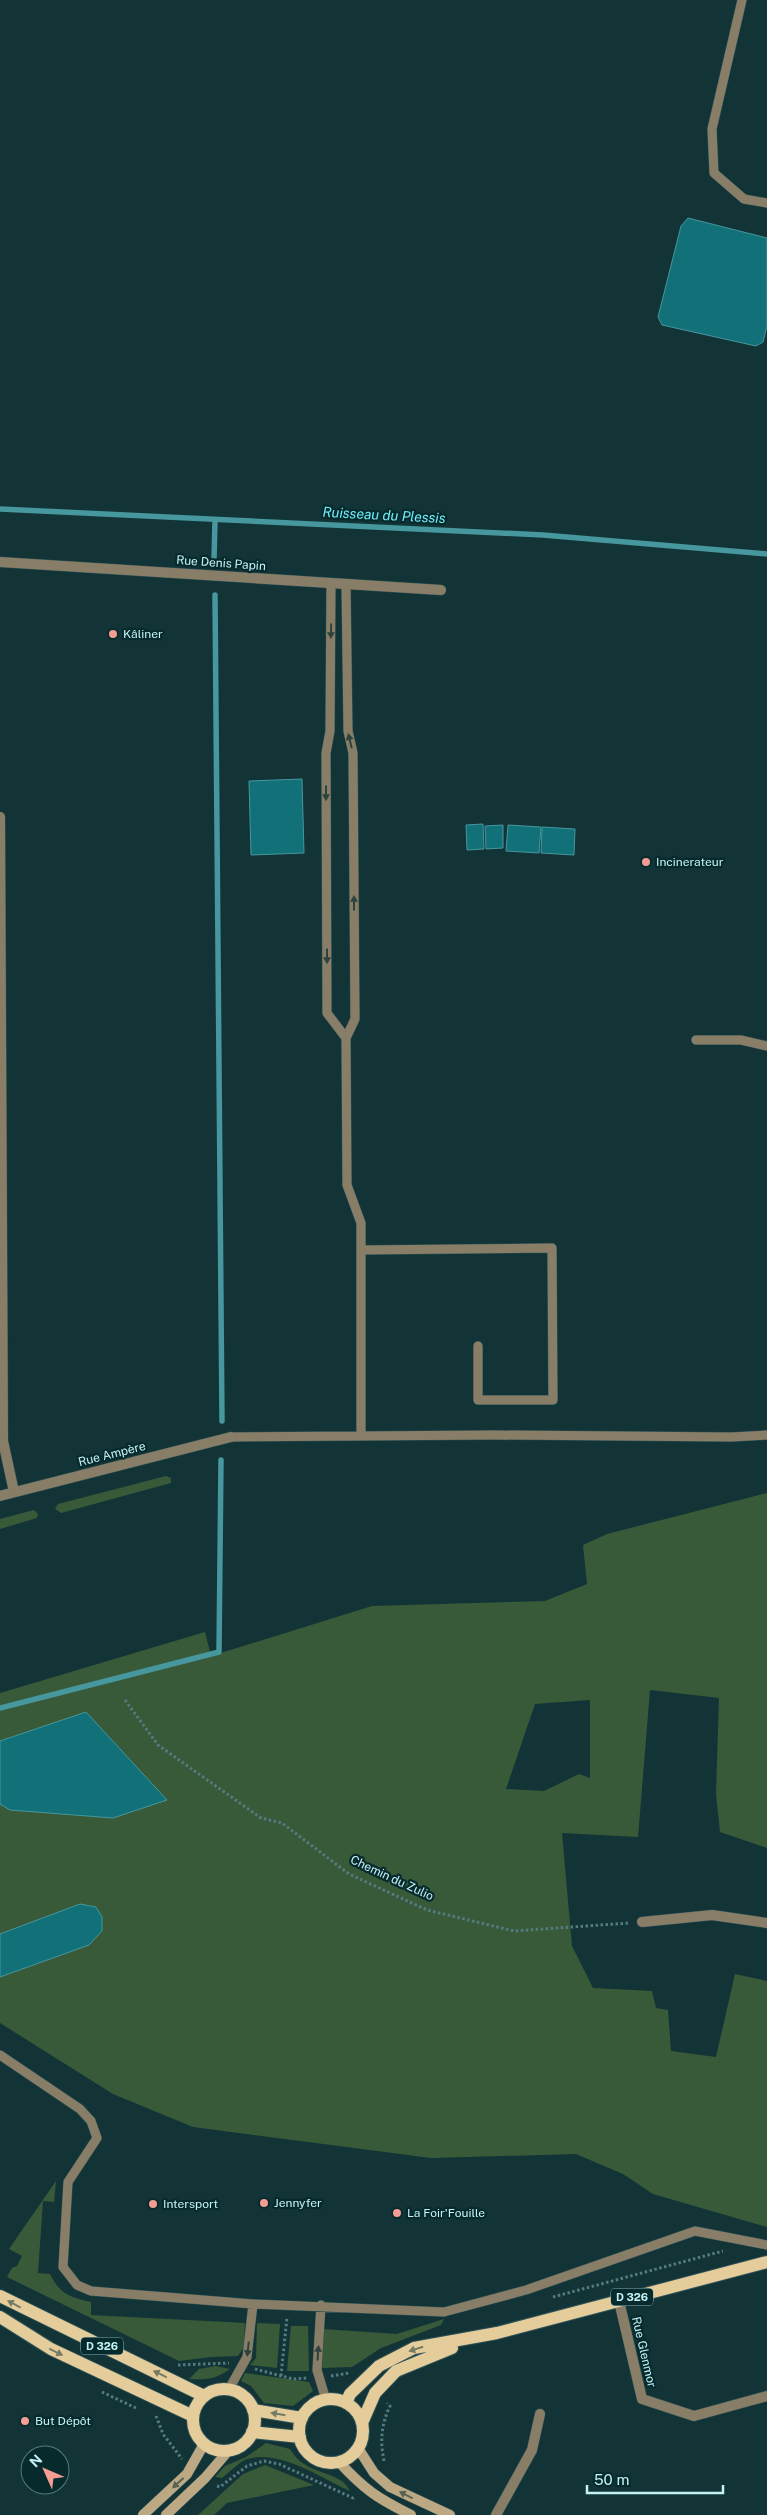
<svg xmlns="http://www.w3.org/2000/svg" width="767" height="2515" font-family="'Public Sans',sans-serif">
  <style>
    .green { fill: #385a39; fill-rule: evenodd }
    .water { fill: #117078; stroke: #46979e }
    .lines { fill: none; stroke-linecap: round; stroke-linejoin: round }
    .stream { stroke: #46979e; stroke-width: 5.5 }
    .lane-casing { stroke: #2e5256; stroke-width: 10 }
    .street-casing { stroke: #2e5256; stroke-width: 11 }
    .secondary-casing { stroke: #2e5256; stroke-width: 11 }
    .primary-casing { stroke: #2e5256; stroke-width: 14 }
    .path { stroke: #547b7f; stroke-width: 3; stroke-dasharray: 2.5 2.5; stroke-linecap: butt }
    .lane { stroke: #887d66; stroke-width: 9 }
    .street { stroke: #887d66; stroke-width: 10 }
    .secondary { stroke: #bca984; stroke-width: 10 }
    .primary { stroke: #e4cc9b; stroke-width: 12 }
    .oneway { fill: #2e433e }
    .oneway2 { fill: #767b64 }
    .oneway3 { fill: #586354 }
    .poi-dot { fill: #f59c95; stroke: #072a2d; stroke-width: 2 }
    .labels { text-anchor: middle; stroke-width: 4.5; stroke-linejoin: round; paint-order: stroke }
    .shield { fill: #072a2d; stroke: #8bb6ba; stroke-width: 1 }
    .shield-label { font-size: 11px; font-weight: bold; fill: #c3f2f7 }
    .street-label { font-size: 12px; fill: #c3f2f7; stroke: #072a2d }
    .poi-label { font-size: 12px; fill: #c3f2f7; stroke: #072a2d; text-anchor: start }
    .water-label { font-size: 14px; font-style: italic; fill: #70ebf8; stroke: #072a2d }
  </style>
  <rect width="100%" height="100%" fill="#123437"/>
  <path class="green" d="M166,1476L171,1478V1483L61,1513L55,1509L58,1504Z
    M767,1493V1848L720,1832L716,1794L719,1698L650,1690L638,1837L562,1833L572,1946L593,1988L652,1991L656,2008L668,2010L671,2051L716,2057L735,1974L767,1981V2227L653,2194L623,2174L576,2154L431,2158L193,2127L113,2094L0,2023V1693L205,1632L211,1656L372,1606L545,1601L587,1584L583,1545L607,1534ZM590,1700V1778L579,1774L544,1791L506,1789L535,1704Z
    M34,1510L38,1514L37,1518L0,1529V1519Z
    M56,2181L54,2202L43,2201L38,2273L50,2274C60,2294 69,2297 91,2302V2315L245,2323L244,2347L238,2356L211,2357L179,2361L7,2277L12,2268L17,2266L22,2256L9,2249Z
    M444,2319L441,2325L381,2348L352,2367L321,2368L322,2329L397,2334Z
    M257,2323L280,2324L277,2368L250,2365L256,2358Z
    M291,2326H308L309,2371H287Z
    M216,2366L230,2369C216,2379 207,2380 189,2379L199,2369Z
    M245,2373L309,2382L313,2391L293,2406L264,2403L251,2386L241,2381Z
    M266,2443L290,2449C306,2477 340,2469 350,2491C321,2478 280,2449 247,2459C239,2462 229,2473 222,2478L215,2477L225,2466L246,2457Z
    M265,2465L314,2485L227,2503L214,2515H198L243,2474Z"/>
  <path class="water" d="M688,218L767,238V326L763,342L756,346L662,325L658,317L681,226Z
    M302,779L304,853L251,855L249,781Z
    M483,824L484,849L467,850L466,825Z
    M503,825V848L486,849L485,826Z
    M508,825L541,827L539,853L506,851Z
    M542,827L575,829L574,855L541,853Z
    M86,1712L167,1800L113,1818L10,1810L0,1804V1741Z
    M80,1904L96,1907L102,1917V1931L89,1945L0,1977V1934Z"/>
  <g class="lines">
    <path class="stream" d="M0,509L543,535L767,554
      M214,560L215,520
      M215,595L222,1421
      M0,1708L219,1652L221,1460"/>
    <g class="lane-casing">
      <path id="lane" d="M742,0L712,129L714,173L744,199L767,203
        M331,583L330,731L326,753L327,1013L346,1038
        M346,584L348,731L353,753L355,1019L346,1038L347,1185L361,1223V1436
        M696,1040H741L767,1046
        M361,1250L552,1248L553,1400H478V1346
        M231,1437L494,1435L731,1437L767,1435
        M0,2055L80,2109L91,2121L97,2138L68,2182L63,2267L77,2285L91,2291L253,2304L444,2312L526,2290L695,2231L767,2245
        M321,2305L317,2370L326,2400
        M229,2389L247,2357L253,2304"/>
    </g>
    <g class="street-casing">
      <path id="street" d="M0,562L441,590
        M0,817L3,1441L14,1492
        M0,1496L231,1437
        M642,1922L712,1915L767,1923
        M619,2301L642,2399L694,2416L767,2396
        M496,2515L532,2450L540,2414"/>
    </g>
    <g class="secondary-casing">
      <path id="secondary" d="M358,2448L374,2473L390,2487L450,2515
        M339,2462C365,2490 377,2498 411,2515
        M143,2515L187,2474L204,2444
        M166,2515L205,2478L229,2450"/>
    </g>
    <g class="primary-casing">
      <path id="primary" d="M0,2296L204,2396
        M0,2317L51,2349L193,2416
        M193 2420a31 31 0 1 1 62 0a31 31 0 1 1-62 0Z
        M299 2431a32 32 0 1 1 64 0a32 32 0 1 1-64 0Z
        M346,2403L350,2394L379,2366L414,2348L497,2333L767,2262
        M253,2410L302,2418
        M362,2423L375,2393L396,2371L452,2348
        M252,2432L300,2437"/>
    </g>
    <path class="path" d="M125,1700L158,1745L261,1818L282,1823L349,1874L427,1910L514,1931L630,1923
      M553,2297L723,2251
      M178,2365L229,2363
      M255,2369L293,2379L307,2378
      M281,2376L287,2317
      M331,2376L349,2373
      M102,2392L136,2408
      M156,2416L163,2434L182,2459
      M384,2461C380,2441 381,2425 390,2406L387,2403
      M217,2486L220,2487L247,2466L264,2461L279,2464L353,2498L355,2496"/>
    <use href="#lane" class="lane"/>
    <use href="#street" class="street"/>
    <use href="#secondary" class="secondary"/>
    <use href="#primary" class="primary"/>
  </g>
  <defs><path id="oneway-solid" d="M-6-.8H1V-3.2L6.5 0L1 3.2V.8H-6Z" transform="scale(1.25)"/></defs>
  <g class="oneway">
    <use href="#oneway-solid" transform="translate(331 631) rotate(91)"/>
    <use href="#oneway-solid" transform="translate(350 741) rotate(-104)"/>
    <use href="#oneway-solid" transform="translate(326 793) rotate(90)"/>
    <use href="#oneway-solid" transform="translate(354 903) rotate(-90)"/>
    <use href="#oneway-solid" transform="translate(327 956) rotate(90)"/>
    <use href="#oneway-solid" transform="translate(248 2349) rotate(96)"/>
    <use href="#oneway-solid" transform="translate(318 2353) rotate(-86)"/>
  </g>
  <g class="oneway2">
    <use href="#oneway-solid" transform="translate(14 2304) rotate(-152)"/>
    <use href="#oneway-solid" transform="translate(416 2349) rotate(162)"/>
    <use href="#oneway-solid" transform="translate(56 2352) rotate(26)"/>
    <use href="#oneway-solid" transform="translate(160 2374) rotate(-154)"/>
    <use href="#oneway-solid" transform="translate(278 2414) rotate(-171)"/>
  </g>
  <g class="oneway3">
    <use href="#oneway-solid" transform="translate(178 2483) rotate(138)"/>
    <use href="#oneway-solid" transform="translate(406 2495) rotate(-153)"/>
  </g>
  <g class="poi-dot">
    <circle cx="113" cy="634" r="5"/>
    <circle cx="646" cy="862" r="5"/>
    <circle cx="264" cy="2203" r="5"/>
    <circle cx="153" cy="2204" r="5"/>
    <circle cx="397" cy="2213" r="5"/>
    <circle cx="25" cy="2421" r="5"/>
  </g>
  <g class="labels">
    <g class="shield">
      <rect x="611" y="2288.5" width="42" height="17" rx="4"/>
      <rect x="81" y="2337.5" width="42" height="17" rx="4"/>
    </g>
    <g class="shield-label">
      <text x="632" y="2301">D 326</text>
      <text x="102" y="2350">D 326</text>
    </g>
    <g class="street-label">
      <text transform="translate(221 563) rotate(4)" y="4">Rue Denis Papin</text>
      <text transform="translate(112 1454) rotate(-14)" y="4">Rue Ampère</text>
      <text transform="translate(392 1878) rotate(25)" y="4">Chemin du Zulio</text>
      <text transform="translate(644 2352) rotate(77)" y="4">Rue Glenmor</text>
    </g>
    <g class="poi-label">
      <text x="123" y="638">Kâliner</text>
      <text x="656" y="866">Incinerateur</text>
      <text x="274" y="2207">Jennyfer</text>
      <text x="163" y="2208">Intersport</text>
      <text x="407" y="2217">La Foir'Fouille</text>
      <text x="35" y="2425">But Dépôt</text>
    </g>
    <g class="water-label">
      <text transform="translate(384 515) rotate(3)" y="5">Ruisseau du Plessis</text>
    </g>
  </g>
  <g transform="translate(45 2470) rotate(315)"><circle r="24" fill="#072a2d" stroke="#527a7e"/>
  <path d="M0-4L9 19L0 12L-9 19Z" fill="#f59c95"/>
  <text y="-8" font-size="14" font-weight="bold" text-anchor="middle" fill="#c3f2f7">N</text>
  </g>
  <path d="M587 2485v8h136v-8" fill="none" stroke="#c3f2f7" stroke-width="2.5"/>
  <text x="594" y="2485" font-size="15" fill="#c3f2f7" stroke="#072a2d" stroke-width="4" paint-order="stroke">50 m</text>
</svg>
